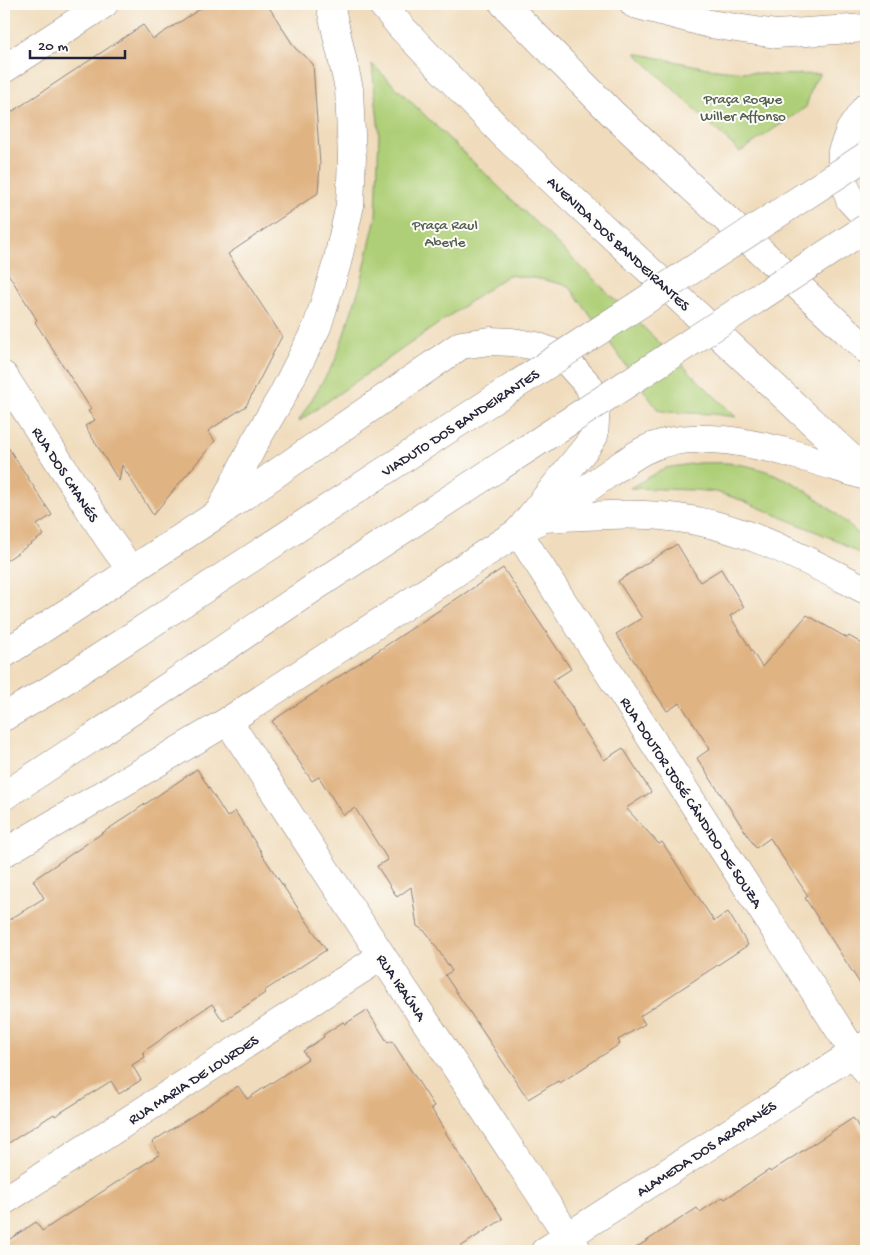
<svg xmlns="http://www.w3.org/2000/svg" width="870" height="1255" font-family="'Gochi Hand',sans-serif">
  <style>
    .green { fill: #aecf77; stroke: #687859 }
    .building { fill: #e0b382 }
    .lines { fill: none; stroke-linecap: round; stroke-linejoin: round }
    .street-casing { stroke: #897f7c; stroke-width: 29 }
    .primary-casing { stroke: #897f7c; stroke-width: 29 }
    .highway-casing { stroke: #897f7c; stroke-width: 29 }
    .street { stroke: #fff; stroke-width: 28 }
    .primary { stroke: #fff; stroke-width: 28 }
    .highway { stroke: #fff; stroke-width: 28 }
    .primary-bridge-casing { stroke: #897f7c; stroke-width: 29; stroke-linecap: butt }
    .primary-bridge { stroke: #fff; stroke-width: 28 }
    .labels { text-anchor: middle; stroke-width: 4; stroke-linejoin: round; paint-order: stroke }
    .park-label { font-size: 15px; fill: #535f50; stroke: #fdfcf7 }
    .street-label { font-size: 15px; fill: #22223b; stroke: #fdfcf7 }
  </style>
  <rect width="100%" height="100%" fill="#fdfcf7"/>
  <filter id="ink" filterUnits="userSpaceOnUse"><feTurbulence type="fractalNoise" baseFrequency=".02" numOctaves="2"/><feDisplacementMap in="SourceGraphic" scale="10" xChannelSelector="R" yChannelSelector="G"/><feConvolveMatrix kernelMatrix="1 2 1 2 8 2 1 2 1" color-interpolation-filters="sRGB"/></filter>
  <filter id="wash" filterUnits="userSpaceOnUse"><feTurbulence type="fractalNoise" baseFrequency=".0096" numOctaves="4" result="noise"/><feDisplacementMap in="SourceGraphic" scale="20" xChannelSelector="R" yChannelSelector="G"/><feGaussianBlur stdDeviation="1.12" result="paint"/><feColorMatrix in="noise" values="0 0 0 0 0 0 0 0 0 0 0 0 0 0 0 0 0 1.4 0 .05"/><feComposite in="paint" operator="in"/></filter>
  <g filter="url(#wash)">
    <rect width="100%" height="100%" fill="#f0dcbc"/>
    <path class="green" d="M635,53L707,68L775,75L820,74L813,84L806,107L740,152Z
      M372,64L736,417L713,414L667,412L658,410L569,286L540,279L508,275L298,422L335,361L361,283L376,216L379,132Z
      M698,463C711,463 724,462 737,464C794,473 825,503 866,541V558L838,541L741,500L716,492L694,490L630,488L665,468Z"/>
    <g id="blocks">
      <path class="building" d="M208,4H267L295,48L313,64L320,165L318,193L228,254L282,336L246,406L208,431L215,441L153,515L122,465L119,481L85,426L95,420L88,411L91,409L35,322L37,320L4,267V117L143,25L153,39Z
        M4,441L52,515L37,525L44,535L4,562Z
        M677,544L700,582L721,569L744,607L730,616L762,667L807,615L847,638L849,636L866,646V993L805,898L808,896L770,838L756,848L697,758L710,749L680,703L667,711L616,634L642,618L618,581Z
        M503,568L571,669L552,681L572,707L576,718L604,760L623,748L651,792L626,808L659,844L662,842L714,921L728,912L748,945L640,1016L645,1024L618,1040L620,1044L560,1083L558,1081L528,1099L445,975L452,971L427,933L417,926L411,887L397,897L377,866L388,860L355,808L343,815L319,777L312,781L272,721Z
        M197,769L227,817L235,811L262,853H261L326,950L264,991L265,993L223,1021L212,1004L168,1033L159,1041L143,1052L145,1057L132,1065L141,1080L119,1094L111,1081L55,1116L54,1114L4,1146V923L44,898L33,880Z
        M367,1010L388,1043L392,1041L434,1106L431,1108L447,1135L503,1219L454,1251H4V1243L36,1222L42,1231L160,1154L152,1142L238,1086L247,1099L308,1059L303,1051L324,1037L323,1035L343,1022L345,1024Z
        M853,1118L866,1138V1251H631L697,1208L700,1212L723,1197L725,1199L769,1170L770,1172Z"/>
    </g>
  </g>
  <g filter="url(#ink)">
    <use href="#blocks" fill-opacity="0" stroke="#897f7c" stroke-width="1"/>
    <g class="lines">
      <g class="street-casing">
        <path id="street" d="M4,69L104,4
          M4,376L108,538L131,570
          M544,518C586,516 629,512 670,517C741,524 804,559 866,590
          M518,532L866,1071
          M228,721L382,956L578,1251
          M4,1201L382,956
          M545,1251L866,1045"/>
      </g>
      <g class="primary-casing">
        <path id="primary" d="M866,107L850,130L842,151V176L850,200L866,217
          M4,654L219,513L461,345L490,341L512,342L536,346L562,356L589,386L596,406L594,436L588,445L518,532L228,721L4,853
          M4,717L53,688
          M4,796L92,738"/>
      </g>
      <g class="highway-casing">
        <path id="highway" d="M382,4L401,27L506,137L866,472
          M504,4L614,115L866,349
          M634,4L710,24L776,34L866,28
          M219,513L255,442L282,396L317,327L337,263L350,205L352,157L349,89L330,4
          M518,532C549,516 577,496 605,476C617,468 630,458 643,451C705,419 804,458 866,476"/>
      </g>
      <use href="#street" class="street"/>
      <use href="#primary" class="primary"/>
      <use href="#highway" class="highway"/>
      <g class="primary-bridge-casing">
        <path id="primary-bridge" d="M53,688L866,156
          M92,738L318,585L866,228"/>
      </g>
      <use href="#primary-bridge" class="primary-bridge"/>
    </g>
  </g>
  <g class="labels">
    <g class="park-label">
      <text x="743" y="103">Praça Roque<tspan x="743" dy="17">Willer Affonso</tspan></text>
      <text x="445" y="229">Praça Raul<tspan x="445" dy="17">Aberle</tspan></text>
    </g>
    <g class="street-label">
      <text transform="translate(619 243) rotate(43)" y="5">AVENIDA DOS BANDEIRANTES</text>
      <text transform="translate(460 422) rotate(-33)" y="5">VIADUTO DOS BANDEIRANTES</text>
      <text transform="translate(66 474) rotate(57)" y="5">RUA DOS CHANÉS</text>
      <text transform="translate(692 802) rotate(57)" y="5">RUA DOUTOR JOSÉ CÂNDIDO DE SOUZA</text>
      <text transform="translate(402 987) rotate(56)" y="5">RUA IRAÚNA</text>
      <text transform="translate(193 1079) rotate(-33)" y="5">RUA MARIA DE LOURDES</text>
      <text transform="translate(706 1148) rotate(-33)" y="5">ALAMEDA DOS ARAPANÉS</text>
    </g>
  </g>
  <rect width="870" height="1255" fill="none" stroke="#fdfcf7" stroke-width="20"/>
  <path d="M30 50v8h95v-8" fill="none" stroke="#22223b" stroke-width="2.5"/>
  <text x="38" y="50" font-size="15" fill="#22223b" stroke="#fdfcf7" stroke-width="4" paint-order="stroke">20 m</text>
</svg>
